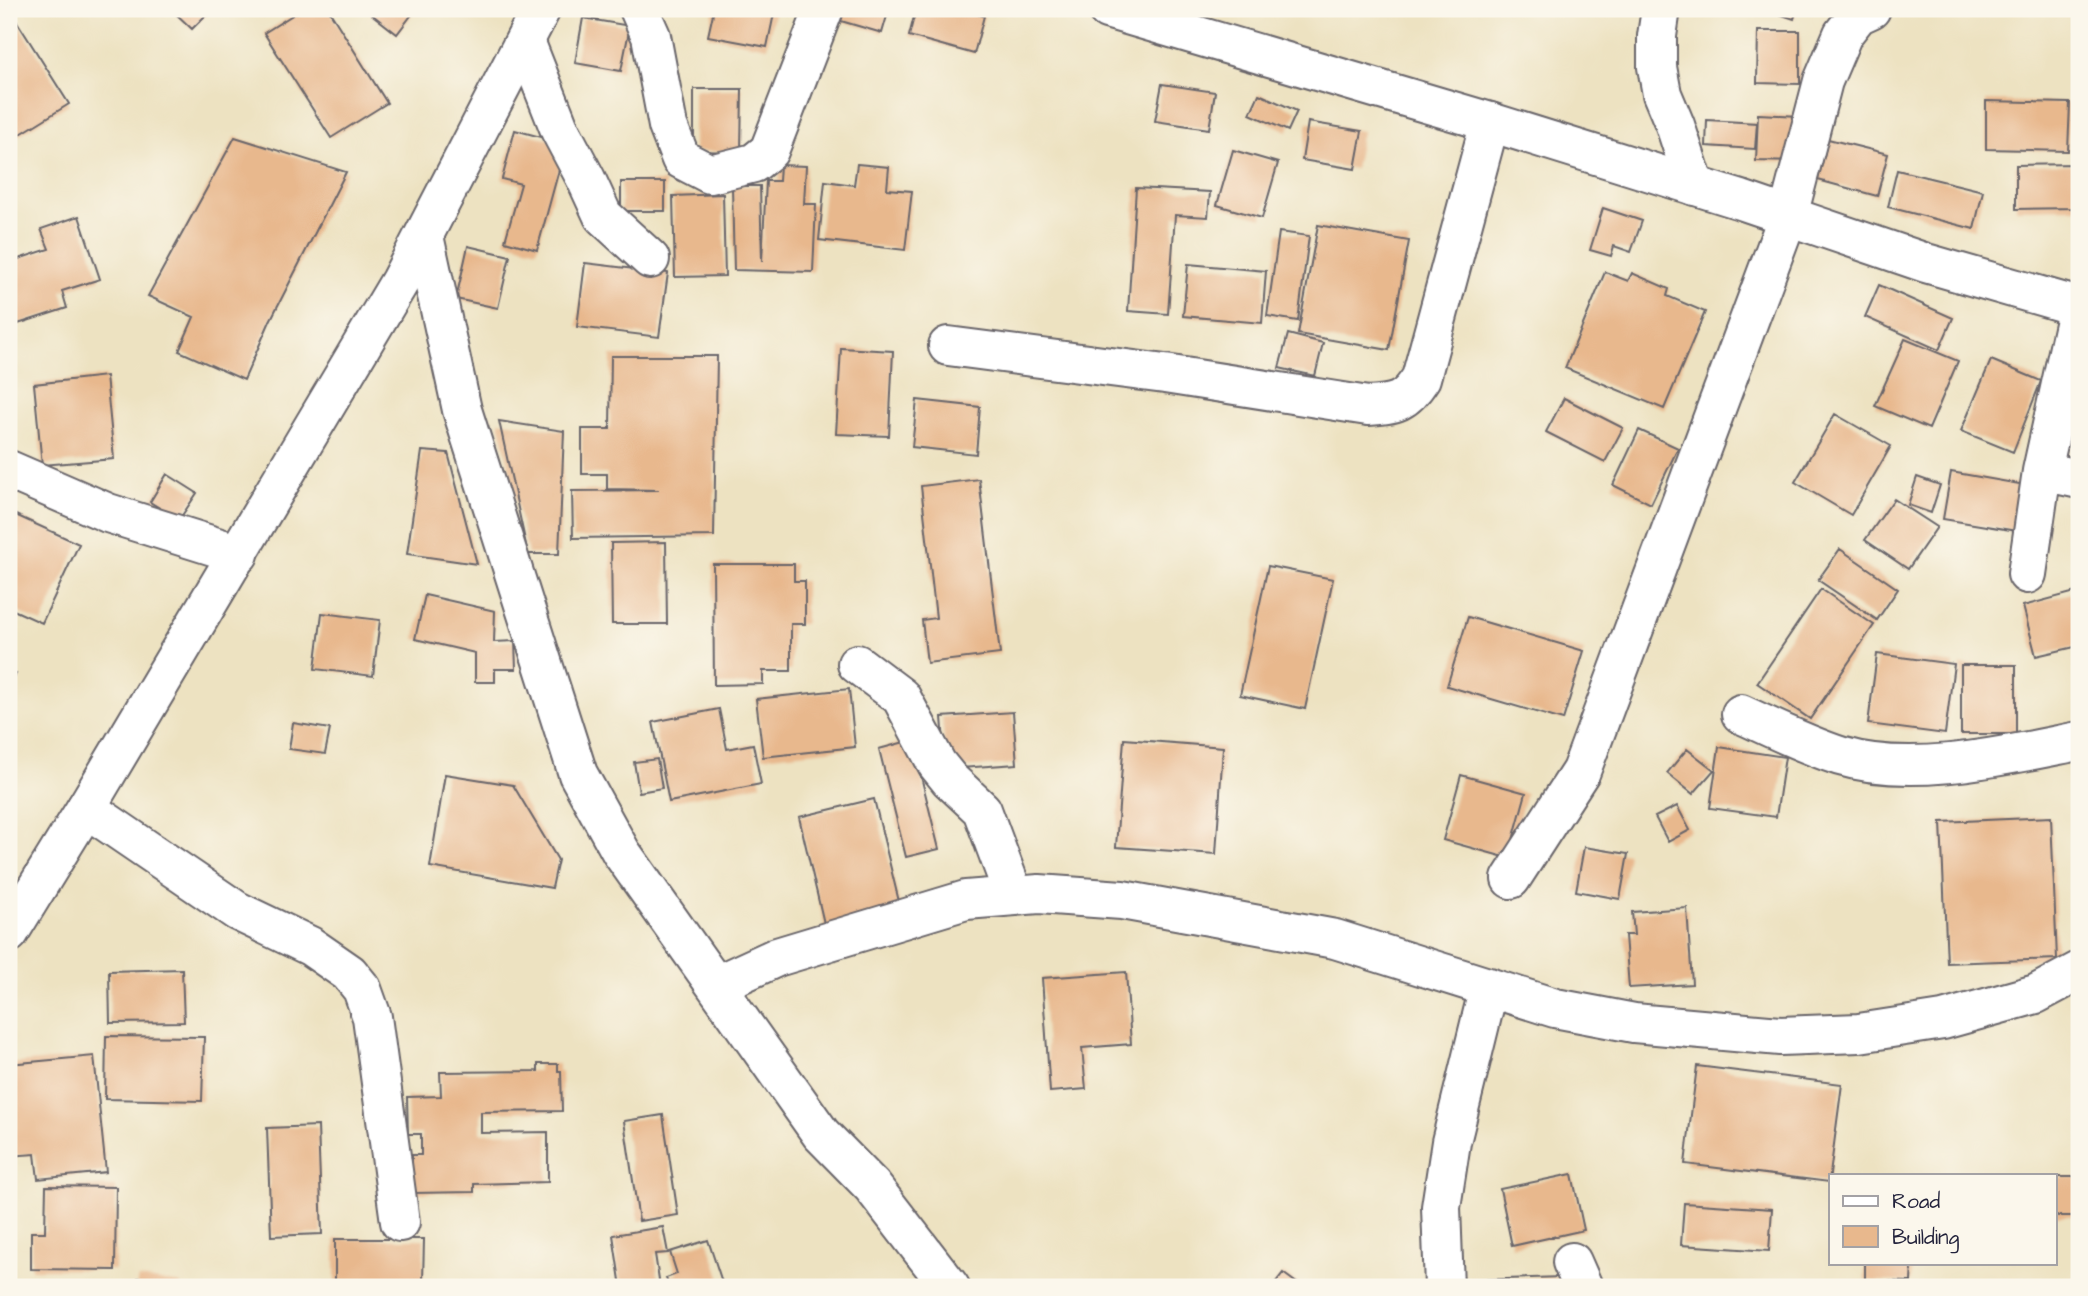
<svg xmlns="http://www.w3.org/2000/svg" width="2088" height="1296" font-family="'Architects Daughter',sans-serif">
  <style>
    .building { fill: #e8b88d }
    .lines { fill: none; stroke-linecap: round; stroke-linejoin: round }
    .minor-casing { stroke: #69656a; stroke-width: 42 }
    .secondary-casing { stroke: #69656a; stroke-width: 42 }
    .primary-casing { stroke: #69656a; stroke-width: 42 }
    .minor { stroke: #fff; stroke-width: 38 }
    .secondary { stroke: #fff; stroke-width: 38 }
    .primary { stroke: #fff; stroke-width: 38 }
  </style>
  <rect width="100%" height="100%" fill="#fbf7ec"/>
  <filter id="ink" filterUnits="userSpaceOnUse"><feTurbulence type="fractalNoise" baseFrequency=".0143" numOctaves="2"/><feDisplacementMap in="SourceGraphic" scale="14" xChannelSelector="R" yChannelSelector="G"/><feConvolveMatrix kernelMatrix="1 2 1 2 8 2 1 2 1" color-interpolation-filters="sRGB"/></filter>
  <filter id="wash" filterUnits="userSpaceOnUse"><feTurbulence type="fractalNoise" baseFrequency=".00686" numOctaves="4" result="noise"/><feDisplacementMap in="SourceGraphic" scale="28" xChannelSelector="R" yChannelSelector="G"/><feGaussianBlur stdDeviation="1.57" result="paint"/><feColorMatrix in="noise" values="0 0 0 0 0 0 0 0 0 0 0 0 0 0 0 0 0 1.4 0 .05"/><feComposite in="paint" operator="in"/></filter>
  <g filter="url(#wash)">
    <rect width="100%" height="100%" fill="#ede2c1"/>
    <g id="blocks">
      <path class="building" d="M9,9L69,104L11,140L9,137Z
        M171,9H212L192,29Z
        M302,9H328L387,103L331,138L264,33Z
        M365,9H416L397,34Z
        M714,9H775L767,47L708,36Z
        M845,9H889L882,33L841,21Z
        M916,9H959L984,16L974,54L909,36Z
        M1764,9H1797L1794,19Z
        M583,18L630,26L621,71L575,63Z
        M1758,31H1800V84L1757,83Z
        M1162,84L1215,92L1209,129L1155,121Z
        M694,89H742L741,152L694,151Z
        M1259,94L1297,111L1288,131L1250,114Z
        M1986,101L2070,103L2068,151L1986,149Z
        M1758,114L1800,116L1797,162L1756,161Z
        M1707,120L1757,123L1755,149L1706,146Z
        M1308,122L1362,131L1355,169L1302,160Z
        M515,130L566,144L537,250L505,241L521,184L502,179Z
        M235,137L346,172L270,321L244,380L179,351L194,317L148,296Z
        M1828,139L1888,154L1877,196L1818,180Z
        M1233,150L1278,163L1262,218L1217,205Z
        M857,164L889,167L887,189L912,191L905,250L819,240L825,181L854,185Z
        M2079,164V208L2016,209V165Z
        M780,165L806,166L804,204H816L813,272L734,270L732,186H760L762,261L766,181H779Z
        M1897,170L1983,191L1974,229L1888,207Z
        M621,182H665V211H621Z
        M1136,188L1210,192L1208,217L1175,215L1168,314L1128,311Z
        M723,194L725,276L675,277L673,196Z
        M1603,208L1642,221L1631,252L1614,246L1611,256L1590,250Z
        M79,216L100,279L62,291L67,308L18,324L9,294V262L49,249L41,229Z
        M1318,225L1409,241L1389,350L1298,334Z
        M1279,232L1309,236L1298,321L1267,316Z
        M468,246L510,256L498,308L456,299Z
        M585,263L668,273L659,337L577,327Z
        M1188,264L1266,271L1262,323L1183,316Z
        M1605,272L1628,281L1632,273L1669,289L1667,296L1705,312L1664,409L1565,368Z
        M1879,285L1953,318L1939,350L1865,317Z
        M1288,334L1323,343L1315,376L1279,368Z
        M1905,339L1958,361L1929,429L1875,406Z
        M841,348L893,351L889,436L836,434Z
        M611,356H717L714,536L573,538L572,491L659,490L607,489V474H582V429H610Z
        M1991,360L2041,381L2013,452L1961,431Z
        M106,376L114,459L42,465L34,384Z
        M1564,398L1623,428L1605,462L1546,432Z
        M917,400L980,407L976,454L912,447Z
        M2079,413V445L2070,442Z
        M1835,414L1891,446L1851,515L1795,482Z
        M499,421L564,431L559,554H528Z
        M1639,430L1678,448L1651,504L1613,485Z
        M422,451L448,453L477,564L407,554Z
        M1951,472L2031,486L2023,532L1943,519Z
        M167,474L197,493L179,520L150,502Z
        M1917,477L1940,485L1931,513L1908,505Z
        M979,479L1000,654L927,663L922,620L936,618L921,486Z
        M1894,499L1937,527L1908,569L1865,540Z
        M9,512L79,544L42,623L9,608Z
        M666,542L667,624H612L611,543Z
        M1840,549L1898,589L1877,620L1818,580Z
        M713,564H794V581H805V624H791V671H763V684L714,685Z
        M1268,566L1333,579L1305,709L1240,695Z
        M1821,589L1874,625L1810,719L1757,683Z
        M2079,591V646L2036,656L2023,606Z
        M425,595L495,611L494,642L515,641L516,669H495V682H475V653L415,639Z
        M322,613L380,620L373,676L315,669Z
        M1468,617L1584,651L1563,720L1447,686Z
        M1877,654L1954,664L1945,734L1868,724Z
        M1961,665H2016V734H1961Z
        M9,668L16,674L9,684Z
        M849,689L855,747L763,757L756,699Z
        M719,709L727,749L753,744L761,784L669,802L653,722Z
        M1013,712L1017,764L946,769L942,717Z
        M293,723L330,729L325,754L289,749Z
        M1124,739L1223,747L1216,854L1116,847Z
        M912,740L939,849L906,857L879,749Z
        M1719,747L1785,757L1776,817L1710,808Z
        M1687,749L1714,770L1693,794L1667,773Z
        M657,759L662,788L639,792L634,762Z
        M445,774L513,785L558,860L552,888L430,867Z
        M1461,775L1526,793L1508,858L1443,840Z
        M874,799L902,914L826,932L799,817Z
        M1677,806L1690,830L1668,842L1655,817Z
        M2051,817L2057,959L1947,963L1941,822Z
        M1584,847L1628,854L1620,899L1576,891Z
        M1687,908L1692,984L1629,988L1625,935H1634L1632,912Z
        M182,969L184,1022L110,1023L109,971Z
        M1126,972L1131,1044L1082,1048L1086,1089L1050,1092L1042,978Z
        M106,1036L204,1037L202,1101L105,1099Z
        M94,1056L106,1172L38,1179L35,1154L9,1156V1112H14L9,1064Z
        M538,1064H558V1071H561L562,1111L481,1112V1133L548,1132V1182L474,1184V1192L412,1193V1155H421V1134H408L407,1097L441,1096L440,1072L538,1071Z
        M1697,1066L1842,1084L1829,1182L1685,1164Z
        M663,1115L678,1215L639,1221L624,1121Z
        M318,1126L322,1234L271,1236L267,1128Z
        M1572,1174L1584,1230L1512,1246L1500,1189Z
        M2055,1177H2079V1216H2055Z
        M46,1186L116,1187L115,1270L31,1269V1232H45Z
        M1684,1203L1772,1209L1769,1251L1681,1245Z
        M663,1227L668,1253L655,1254L660,1287H621L613,1235Z
        M335,1239H424L423,1282H335Z
        M708,1240L723,1285L717,1287H669L666,1278L677,1274L670,1252Z
        M1865,1263H1912L1911,1282L1865,1281Z
        M1283,1273L1302,1287H1272Z
        M1561,1277V1287H1477V1280Z
        M138,1278L181,1284L180,1287H136Z"/>
    </g>
  </g>
  <g filter="url(#ink)">
    <use href="#blocks" fill-opacity="0" stroke="#69656a" stroke-width="2"/>
    <g class="lines">
      <g class="minor-casing">
        <path id="minor" d="M639,9L651,36L668,126L681,159L710,174L754,163L769,151L824,9
          M1661,9L1657,36V67L1662,94L1675,125L1695,186
          M525,41L560,130L586,179L603,216L650,259
          M424,236L462,410L578,774L621,852L821,1134L872,1186L950,1287
          M948,346L1165,374L1368,406C1396,404 1405,403 1421,378L1490,122
          M9,470L108,513L239,554
          M2042,471L2079,479
          M2027,574L2042,471L2078,306
          M857,664L901,697L937,764L950,780L982,810L1014,896
          M1741,714C1774,729 1806,745 1840,756C1913,778 2007,755 2079,741
          M86,808L237,911L310,946L349,973L362,989L372,1017L400,1222
          M1511,879L1581,771L1788,216L1823,81L1843,34L1858,15L1871,9
          M716,985L777,957L966,900L1039,894L1122,900L1335,939L1555,1008L1634,1023L1780,1036L1859,1033L1943,1020L2036,994L2079,971
          M1572,1262L1583,1287
          M1444,1287L1441,1207L1451,1142L1489,987"/>
      </g>
      <g class="secondary-casing">
        <path id="secondary" d="M1107,9L1490,122L1741,200L1926,263L2079,307"/>
      </g>
      <g class="primary-casing">
        <path id="primary" d="M9,933L86,808L400,281L541,9"/>
      </g>
      <use href="#minor" class="minor"/>
      <use href="#secondary" class="secondary"/>
      <use href="#primary" class="primary"/>
    </g>
  </g>
  <rect width="2088" height="1296" fill="none" stroke="#fbf7ec" stroke-width="35"/>
  <rect x="1829" y="1174" width="228" height="91" fill="#fbf7ec" stroke="#a4a2a5" stroke-width="2"/>
  <rect x="1843" y="1196" width="35" height="10" fill="#ffffff" stroke="#a4a2a5" stroke-width="2"/>
  <text x="1892" y="1208" font-size="21" fill="#22223b">Road</text>
  <rect x="1843" y="1226" width="35" height="21" fill="#e8b88d" stroke="#a4a2a5" stroke-width="2"/>
  <text x="1892" y="1244" font-size="21" fill="#22223b">Building</text>
</svg>
